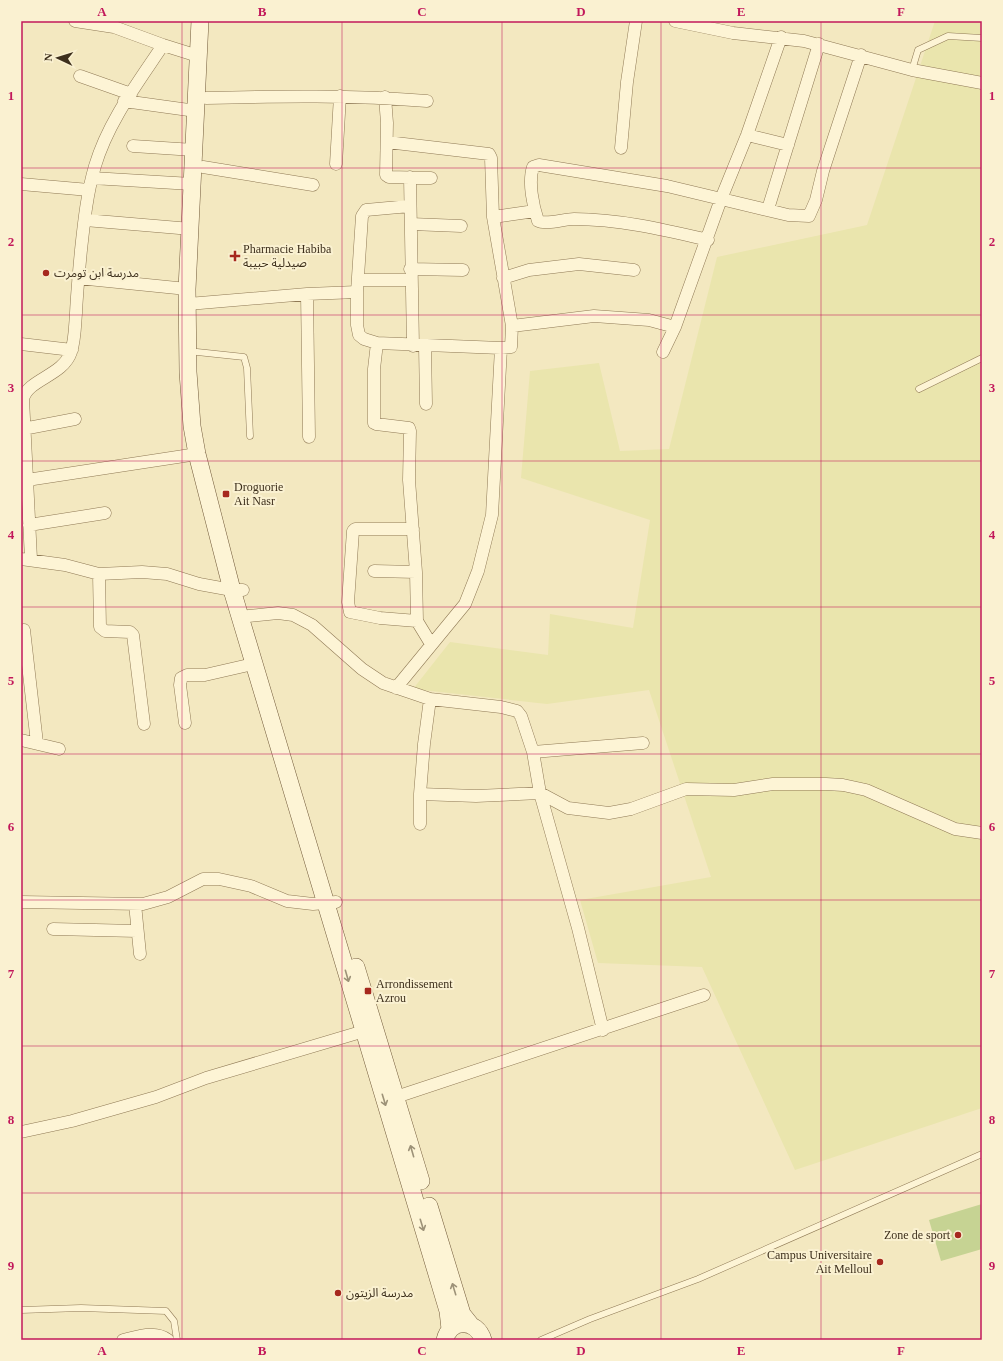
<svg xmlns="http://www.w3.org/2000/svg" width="1003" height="1361" font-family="'Times New Roman','Noto Sans Arabic',serif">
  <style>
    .farmland { fill: #eae5ad }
    .green { fill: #c6d393 }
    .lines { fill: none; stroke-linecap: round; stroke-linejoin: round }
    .service-casing { stroke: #8f7955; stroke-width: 7 }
    .minor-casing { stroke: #8f7955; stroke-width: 13 }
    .secondary-casing { stroke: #715939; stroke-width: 18 }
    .service { stroke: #fdf4d5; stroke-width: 6 }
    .minor { stroke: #fdf4d5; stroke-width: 12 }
    .secondary { stroke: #fdf4d5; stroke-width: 17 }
    .oneway { stroke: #9d9278 }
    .grid { fill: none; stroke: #c2185b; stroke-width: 1; stroke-opacity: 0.55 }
    .poi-dot { fill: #a6281e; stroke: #faf1d1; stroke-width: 1.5 }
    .labels { text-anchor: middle; stroke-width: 4; stroke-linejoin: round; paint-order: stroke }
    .poi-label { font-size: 12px; fill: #3d2f1c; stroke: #faf1d1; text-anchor: start }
    .neatline { fill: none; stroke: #c2185b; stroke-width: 1.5 }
    .grid-label { font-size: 13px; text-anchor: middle; font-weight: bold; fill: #c2185b }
  </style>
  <rect width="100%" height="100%" fill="#f3e8c0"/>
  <path class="farmland" d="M935,21H982V1108L795,1170L702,967L598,963L580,900L711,877L649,690L547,704L413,689L450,642L548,655L550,614L633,628L650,520L521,478L530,371L599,363L620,451L669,449L717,257L867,225Z"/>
  <path class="green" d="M982,1204V1249L941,1261L929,1220Z"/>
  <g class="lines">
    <g class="service-casing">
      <path id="service" d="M912,70L918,50L948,36L982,38
        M197,352L244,357L247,368L250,436
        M919,389L982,358
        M21,1310L81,1308L166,1311L174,1321L177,1340
        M541,1340L590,1319L698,1279L982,1154"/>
    </g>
    <g class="minor-casing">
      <path id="minor" d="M75,21L114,27L163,45L198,56
        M675,21L733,33L804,41L912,70L982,83
        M80,76L131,94
        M385,97L387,123L386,175L389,177L431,178
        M206,98C280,96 353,95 427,101
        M124,101L196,111
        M747,135L788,145
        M387,142L489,154L491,158L493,217L512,326L511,347L501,348L377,343L364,339L359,335L357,325V292L362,216L366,210L410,206
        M133,146L194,150
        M621,148L627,82L636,21
        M336,164L340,96
        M203,167L313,185
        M410,177L413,346
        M92,178L192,184
        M21,184L89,190
        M768,209L819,44
        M493,217L535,211
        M85,220L191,229
        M411,224L461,226
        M708,240C665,230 619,219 574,219C564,219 546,225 538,221C533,206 528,182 533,167L539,165L667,186L788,215L809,216L816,200L823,171L861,55
        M410,269L463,270
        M78,278L187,289
        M503,278L529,270L579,264L634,270
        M358,280H411
        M307,294L309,437
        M188,304L307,294L357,292
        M512,326L594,316L649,320L675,327
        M377,343L374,369V423L376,424L409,428L410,431L409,480L416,572L417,621L431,644
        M21,344L72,350
        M425,346L426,404
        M663,352L675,327L721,199L747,135L781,37
        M23,429L75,419
        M27,480L197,454
        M29,525L105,513
        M413,529H355L353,531L348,602L350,612L380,618L417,621
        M21,559L65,565L99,574L142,572L167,574L199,584L232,590H243
        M31,559L23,399C28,379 63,376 71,352C75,340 75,325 76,313C77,292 79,271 81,250C84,222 87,193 95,166C108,122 137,84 163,45
        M374,571L416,572
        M99,574L100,627L105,631L130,632L133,635L144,724
        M239,617L278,613L293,615L312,625L362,669L383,683L430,699L501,707L517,711L521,716L533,752L540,793L578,928L603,1030
        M24,630L37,743
        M396,688L465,604L478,571L492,515L501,348
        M185,723L180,685L181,678L187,675H205L253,664
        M21,740L59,749
        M533,752L643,743
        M420,794L424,744L430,699
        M420,824V794L476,796L540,793L568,808L609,813L631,809L686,789L734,790L773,784H826L843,785L866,790L955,829L982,833
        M21,902L143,904L168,897L203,879H219L251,886L287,901L313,904L336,902
        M135,904L140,954
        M53,929L137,931
        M396,1097L704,995
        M21,1132L72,1121L156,1097L206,1078L371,1029
        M123,1340C137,1337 155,1330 168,1340"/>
    </g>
    <g class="secondary-casing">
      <path id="secondary" d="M200,21L187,289L188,372L192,426L197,454L232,590L448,1311L450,1329
        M356,967L421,1181
        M429,1206L462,1314L470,1324
        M445,1340C450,1318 477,1319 483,1340"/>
    </g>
    <use href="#service" class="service"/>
    <use href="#minor" class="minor"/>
    <use href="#secondary" class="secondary"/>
  </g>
  <defs><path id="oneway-shaft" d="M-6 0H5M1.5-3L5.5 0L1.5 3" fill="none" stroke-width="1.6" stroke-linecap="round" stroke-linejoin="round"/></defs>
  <g class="oneway">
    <use href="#oneway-shaft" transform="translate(347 976) rotate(74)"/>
    <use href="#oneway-shaft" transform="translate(384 1100) rotate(73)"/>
    <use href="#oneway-shaft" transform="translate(412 1151) rotate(-106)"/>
    <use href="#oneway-shaft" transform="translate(422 1225) rotate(73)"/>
    <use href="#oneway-shaft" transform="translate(454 1289) rotate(-107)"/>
  </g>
  <path class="grid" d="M182,21V1340M342,21V1340M502,21V1340M661,21V1340M821,21V1340M21,168H982M21,315H982M21,461H982M21,607H982M21,754H982M21,900H982M21,1046H982M21,1193H982"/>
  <g class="poi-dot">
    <path d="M233 250h4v4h4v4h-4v4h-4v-4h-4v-4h4z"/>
    <circle cx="46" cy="273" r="4"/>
    <rect x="222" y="490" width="8" height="8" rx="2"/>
    <rect x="364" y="987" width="8" height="8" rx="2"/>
    <circle cx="958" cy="1235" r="4"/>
    <circle cx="880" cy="1262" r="4"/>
    <circle cx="338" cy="1293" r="4"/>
  </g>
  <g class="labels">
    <g class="poi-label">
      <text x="243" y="253">Pharmacie Habiba<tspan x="243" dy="14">صيدلية حبيبة</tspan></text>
      <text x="54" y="277">مدرسة ابن تومرت</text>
      <text x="234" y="491">Droguorie<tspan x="234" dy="14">Ait Nasr</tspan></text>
      <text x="376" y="988">Arrondissement<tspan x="376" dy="14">Azrou</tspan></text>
      <text x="950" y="1239" text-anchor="end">Zone de sport</text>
      <text x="872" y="1259" text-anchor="end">Campus Universitaire<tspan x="872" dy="14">Ait Melloul</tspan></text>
      <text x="346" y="1297">مدرسة الزيتون</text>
    </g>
  </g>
  <rect width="1003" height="1361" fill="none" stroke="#faf1d1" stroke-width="44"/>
  <g transform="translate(58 58) rotate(274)" stroke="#faf1d1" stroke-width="3" paint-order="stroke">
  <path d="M0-3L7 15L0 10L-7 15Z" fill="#3d2f1c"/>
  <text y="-6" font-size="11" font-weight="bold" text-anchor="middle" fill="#3d2f1c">N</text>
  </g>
  <rect x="22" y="22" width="959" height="1317" class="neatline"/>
  <g class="grid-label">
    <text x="102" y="16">A</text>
    <text x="262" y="16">B</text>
    <text x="422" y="16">C</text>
    <text x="581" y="16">D</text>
    <text x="741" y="16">E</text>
    <text x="901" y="16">F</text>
    <text x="11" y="100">1</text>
    <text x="992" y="100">1</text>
    <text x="11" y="246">2</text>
    <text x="992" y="246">2</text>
    <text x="11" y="392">3</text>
    <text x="992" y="392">3</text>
    <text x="11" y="539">4</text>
    <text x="992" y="539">4</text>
    <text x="11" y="685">5</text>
    <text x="992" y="685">5</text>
    <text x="11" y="831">6</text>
    <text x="992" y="831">6</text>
    <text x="11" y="978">7</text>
    <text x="992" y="978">7</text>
    <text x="11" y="1124">8</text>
    <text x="992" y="1124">8</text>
    <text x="11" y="1270">9</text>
    <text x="992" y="1270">9</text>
    <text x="102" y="1355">A</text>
    <text x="262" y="1355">B</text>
    <text x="422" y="1355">C</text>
    <text x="581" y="1355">D</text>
    <text x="741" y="1355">E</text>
    <text x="901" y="1355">F</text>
  </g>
</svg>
